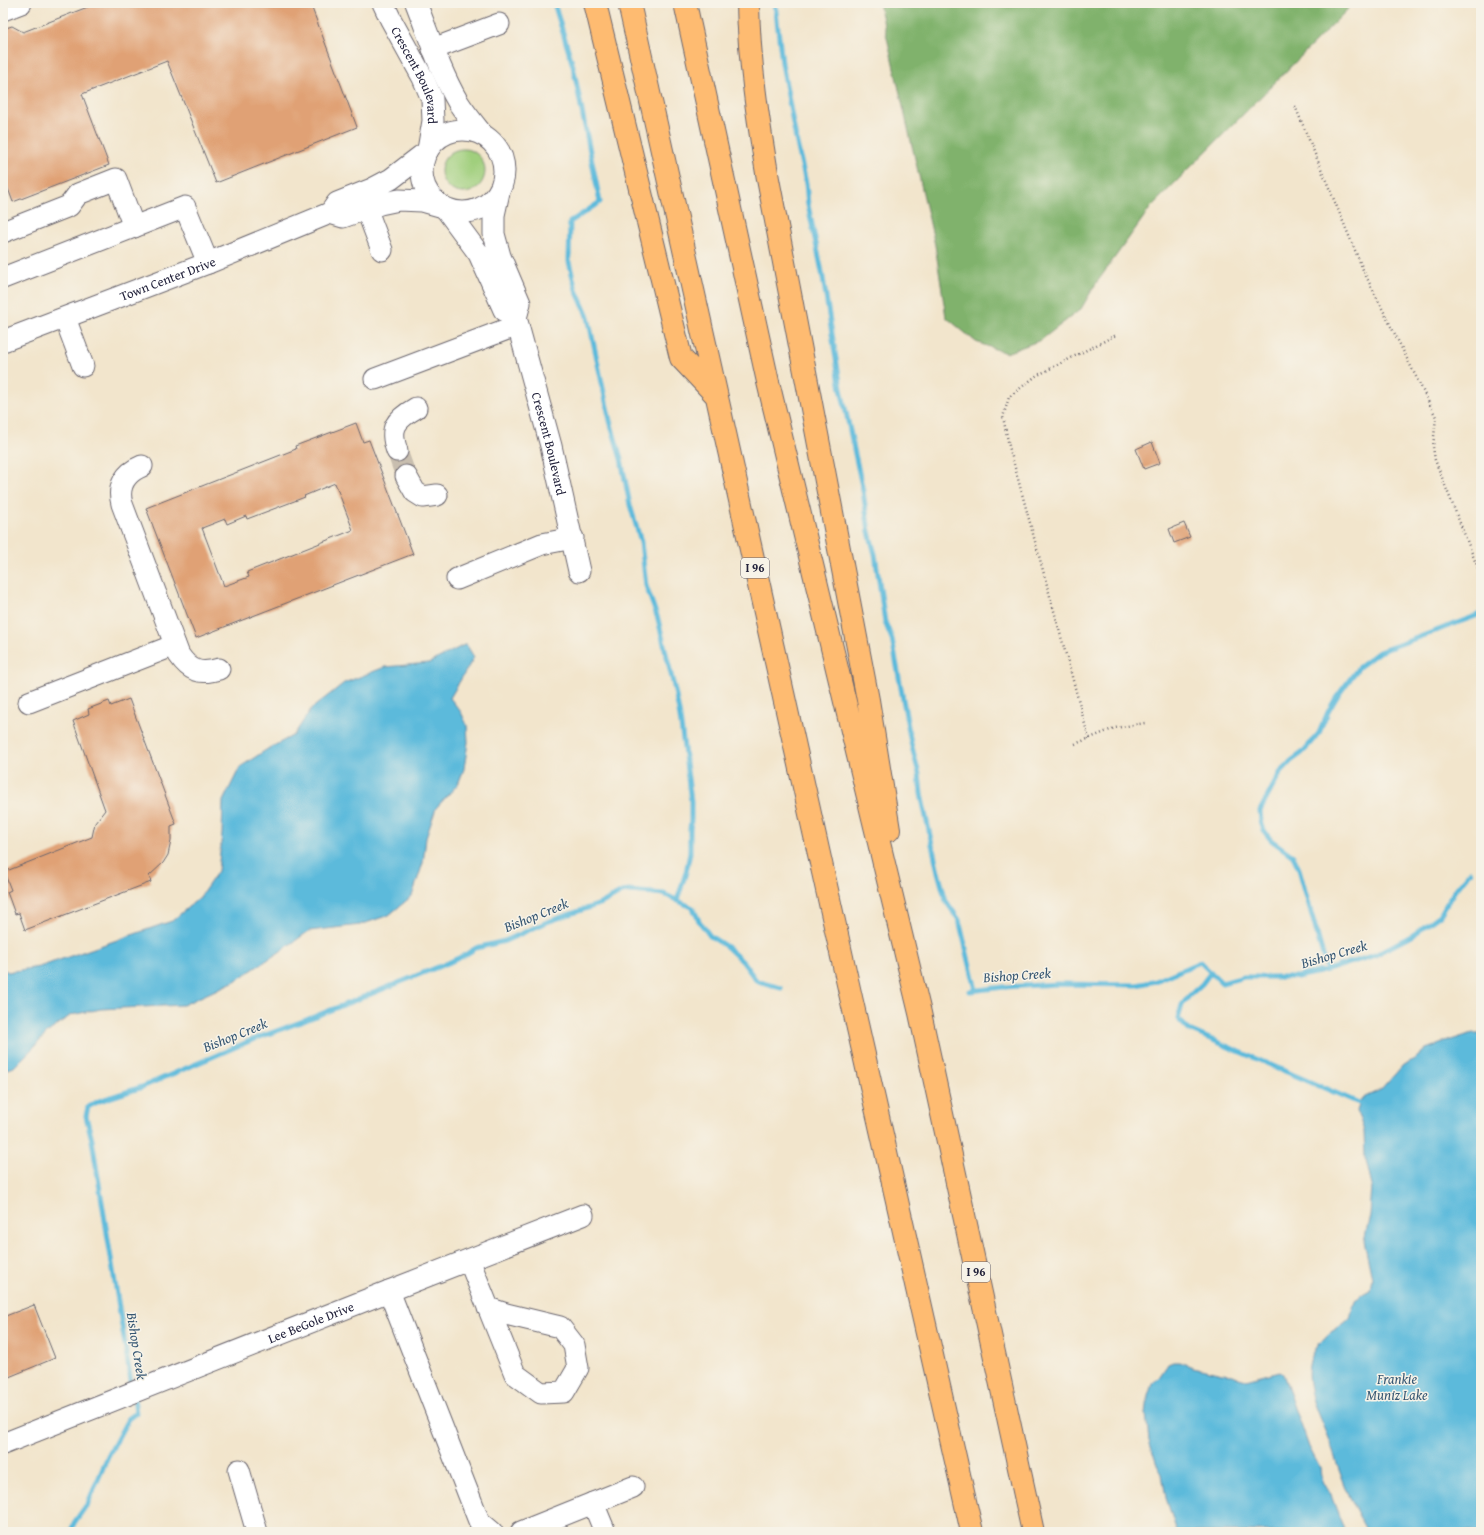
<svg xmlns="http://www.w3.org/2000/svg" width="1484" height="1535" font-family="'Gentium Book Plus',serif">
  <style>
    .green { fill: #a0cf7d; stroke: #61785c }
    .forest { fill: #80b26c; stroke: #516a54 }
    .water { fill: #5cbadb; stroke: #3f6e8b }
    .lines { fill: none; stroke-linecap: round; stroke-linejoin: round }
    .stream { stroke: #5cbadb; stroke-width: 5 }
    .building { fill: #e0a174; fill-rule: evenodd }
    .minor-tunnel { stroke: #c8beaf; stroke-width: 21; stroke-dasharray: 21 10; stroke-linecap: butt }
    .minor-casing { stroke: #6b666e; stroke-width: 23 }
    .highway-casing { stroke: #6b666e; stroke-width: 24 }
    .path { stroke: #6b666e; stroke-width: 2.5; stroke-dasharray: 1 3; stroke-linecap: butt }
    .minor { stroke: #fff; stroke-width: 21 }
    .highway { stroke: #febb71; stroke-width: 22 }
    .labels { text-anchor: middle; stroke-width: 3; stroke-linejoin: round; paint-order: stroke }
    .shield { fill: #f7f3e8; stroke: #62616f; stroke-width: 1 }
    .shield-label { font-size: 12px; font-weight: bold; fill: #22223b }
    .street-label { font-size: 13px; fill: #22223b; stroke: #f7f3e8 }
    .water-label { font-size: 14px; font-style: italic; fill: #365773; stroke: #f7f3e8 }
  </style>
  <rect width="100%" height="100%" fill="#f7f3e8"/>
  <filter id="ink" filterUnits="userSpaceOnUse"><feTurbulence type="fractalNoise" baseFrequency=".025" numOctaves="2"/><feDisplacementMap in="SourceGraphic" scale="8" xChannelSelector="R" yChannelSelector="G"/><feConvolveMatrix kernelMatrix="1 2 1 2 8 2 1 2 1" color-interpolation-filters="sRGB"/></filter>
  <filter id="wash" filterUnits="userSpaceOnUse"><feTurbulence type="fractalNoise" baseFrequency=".012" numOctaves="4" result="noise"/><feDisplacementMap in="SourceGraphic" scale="16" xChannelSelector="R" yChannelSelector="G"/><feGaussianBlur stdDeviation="0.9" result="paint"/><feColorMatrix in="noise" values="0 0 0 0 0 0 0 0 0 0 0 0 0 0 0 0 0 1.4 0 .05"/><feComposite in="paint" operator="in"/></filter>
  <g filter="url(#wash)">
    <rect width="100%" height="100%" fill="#f2e5cc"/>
    <path class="green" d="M441 171a22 22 0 1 1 44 0a22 22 0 1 1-44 0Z"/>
    <path class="forest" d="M879,3H1354L1151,207L1095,285L1081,309L1041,340L1006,353L976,342L946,317L935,245Z"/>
    <path class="water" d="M466,644L474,657L450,698L461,712L467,725L468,742L464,769L458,784L436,808L426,838L423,863L412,896L389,915L360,925L309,931L278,953L235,981L183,1005L101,1009L71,1015L48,1032L32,1049L14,1067L3,1070V969L8,972L39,967L172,921L200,897L218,871L222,834L223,801L240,767L266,750L294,735L311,709L344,683L385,667L429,663Z
      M1473,1033H1481V1532H1368C1351,1505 1341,1475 1331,1446C1322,1421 1302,1388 1310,1361C1313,1351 1323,1338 1331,1332C1337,1328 1344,1324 1349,1319C1351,1317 1351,1314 1352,1311C1355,1298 1358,1295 1370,1289L1372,1278L1364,1241L1370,1215L1372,1186L1365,1156L1364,1131L1357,1111L1361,1099L1382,1089L1403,1065L1415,1059L1426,1049L1451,1040Z
      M1173,1362H1179L1193,1367L1223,1374L1232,1375L1239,1378L1246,1380L1280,1371L1283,1374L1309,1447L1320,1468L1321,1479L1323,1484L1331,1493L1332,1498L1345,1532H1177L1166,1498L1162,1474L1157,1465L1149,1441L1146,1414L1148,1396L1152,1384L1160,1376L1168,1364Z"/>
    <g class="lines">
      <path class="stream" d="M554,3L573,66L600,202L570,222L569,262L576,290L588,317L610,421L621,459L630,505L641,542L646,586L658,619L675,691L680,717L691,801V819L690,830V853L686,872L677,901
        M775,3L782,63L796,139L806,183L808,205L822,272L841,389L863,491L869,532L875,554L885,622L892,639L911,743L919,774L921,794L938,872L946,901L959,920L976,990
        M1327,970L1299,869L1293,856L1271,840L1264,831L1261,821L1260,811L1280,773L1291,761L1302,753L1319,733L1328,712L1336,698L1359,667L1379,652L1481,614
        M1211,972L1202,984L1189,996L1182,1005L1178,1019L1189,1030L1359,1103
        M970,991L1004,987L1058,984L1137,985L1156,981L1200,962L1222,983L1244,977H1297L1327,970L1375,955L1413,935L1440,915L1455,890L1470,872
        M132,1388L92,1140L86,1116L88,1107L99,1101L142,1087L252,1040L306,1020L448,963L465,955L476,948L505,941L547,922L600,904L622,892L630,891L664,894L693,908L699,921L710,936L727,947L743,962L756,980L766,984L781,988
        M71,1532L74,1523L88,1503L108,1456L128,1419L136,1413L134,1398"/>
    </g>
    <g id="blocks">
      <path class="building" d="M98,3H310L357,127L216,183L167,61L82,94L109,165L13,202L3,175V29L12,26L23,32Z
        M356,423L363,442L369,440L413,554L196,638L146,508L296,449L295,446ZM335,483L353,530L247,572L249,577L224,586L202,528L225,519L227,524L246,516L247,519L305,497L304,496Z
        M1152,442L1160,463L1144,469L1136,449Z
        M1184,523L1190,537L1174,543L1169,529Z
        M129,699L176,824L171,826V841L168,855L163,863L149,876L151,882L25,930L19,913L15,914L7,892L11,890L4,872L92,837L95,823L105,810L73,721L89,714L88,709L109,701L111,706Z
        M34,1305L55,1358L9,1377L3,1360V1317Z"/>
    </g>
  </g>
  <g filter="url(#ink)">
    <use href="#blocks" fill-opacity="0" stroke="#6b666e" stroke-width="1"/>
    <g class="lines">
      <path class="minor-tunnel" d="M397,451L406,476"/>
      <g class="minor-casing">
        <g id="minor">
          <path id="s1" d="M383,3L391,20L423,78L432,99L433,121L428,150"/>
          <path d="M416,3C429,36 440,71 458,102C465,113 474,124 482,134"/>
          <path d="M3,10L21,3"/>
          <path d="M433,49L499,24"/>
          <circle cx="463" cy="171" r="41"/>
          <path id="s2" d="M499,192L494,215V234L500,256L520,303L516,318L551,446L579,571"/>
          <path d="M366,208L382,250"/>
          <path d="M445,208L479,254L504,310L516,318"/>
          <path d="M330,213L343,217L380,204L399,200L422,201L443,207"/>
          <path d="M3,232L69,206L78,194L116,179L134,227"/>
          <path d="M3,278L185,207L208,263"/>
          <path d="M65,318L83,366"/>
          <path id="s3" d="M3,341L208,263L330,213L337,203L372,189L391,179L421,156L426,153"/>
          <path d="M375,379L518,325"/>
          <path d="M397,451C389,428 395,420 416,408"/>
          <path d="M142,466C125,473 117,486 122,504L179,655C190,671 200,675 219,669"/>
          <path d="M406,476L415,492L423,497L437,495"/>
          <path d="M457,579L542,544L573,538"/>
          <path d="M29,702L175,645"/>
          <path d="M469,1260L515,1374L541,1393L564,1392L578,1368L574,1345L560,1327L506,1314L488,1308"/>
          <path d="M389,1291L583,1215"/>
          <path id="s4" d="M3,1444L389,1291L479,1521L492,1532"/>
          <path d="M239,1470L257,1532"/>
          <path d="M593,1503L605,1532"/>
          <path d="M521,1532L633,1487"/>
        </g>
      </g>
      <g class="highway-casing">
        <path id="highway" d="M595,3L681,358L715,394
          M629,3L850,993L972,1532
          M685,3L768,382L920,1013L1033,1532
          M748,3C749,62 758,120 768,179L868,700L889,830"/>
      </g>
      <path class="path" d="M1295,106L1364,272L1436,417L1433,447L1435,460L1481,576
        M1089,739L1009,446L1003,417L1009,397L1036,376L1116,335
        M1075,744L1115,728L1145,723"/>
      <use href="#minor" class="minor"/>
      <use href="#highway" class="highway"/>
    </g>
  </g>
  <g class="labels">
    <g class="shield">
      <rect x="741" y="558" width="28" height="20" rx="3"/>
      <rect x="962" y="1262" width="28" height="20" rx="3"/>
    </g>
    <g class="shield-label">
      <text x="755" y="572">I 96</text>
      <text x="976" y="1276">I 96</text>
    </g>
    <g class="street-label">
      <text dy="5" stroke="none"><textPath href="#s1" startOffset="80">Crescent Boulevard</textPath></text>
      <text dy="5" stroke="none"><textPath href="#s3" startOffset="176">Town Center Drive</textPath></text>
      <text dy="5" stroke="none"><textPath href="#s2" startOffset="262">Crescent Boulevard</textPath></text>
      <text dy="5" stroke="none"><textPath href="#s4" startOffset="331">Lee BeGole Drive</textPath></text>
    </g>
    <g class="water-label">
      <text transform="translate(536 915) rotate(-22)" y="5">Bishop Creek</text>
      <text transform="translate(1334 954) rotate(-16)" y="5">Bishop Creek</text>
      <text transform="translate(1017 975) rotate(-4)" y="5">Bishop Creek</text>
      <text transform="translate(235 1035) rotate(-22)" y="5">Bishop Creek</text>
      <text transform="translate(137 1346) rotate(81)" y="5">Bishop Creek</text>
      <text x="1397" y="1384">Frankie<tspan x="1397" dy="16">Muniz Lake</tspan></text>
    </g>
  </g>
  <rect width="1484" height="1535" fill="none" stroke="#f7f3e8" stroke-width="16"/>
</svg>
